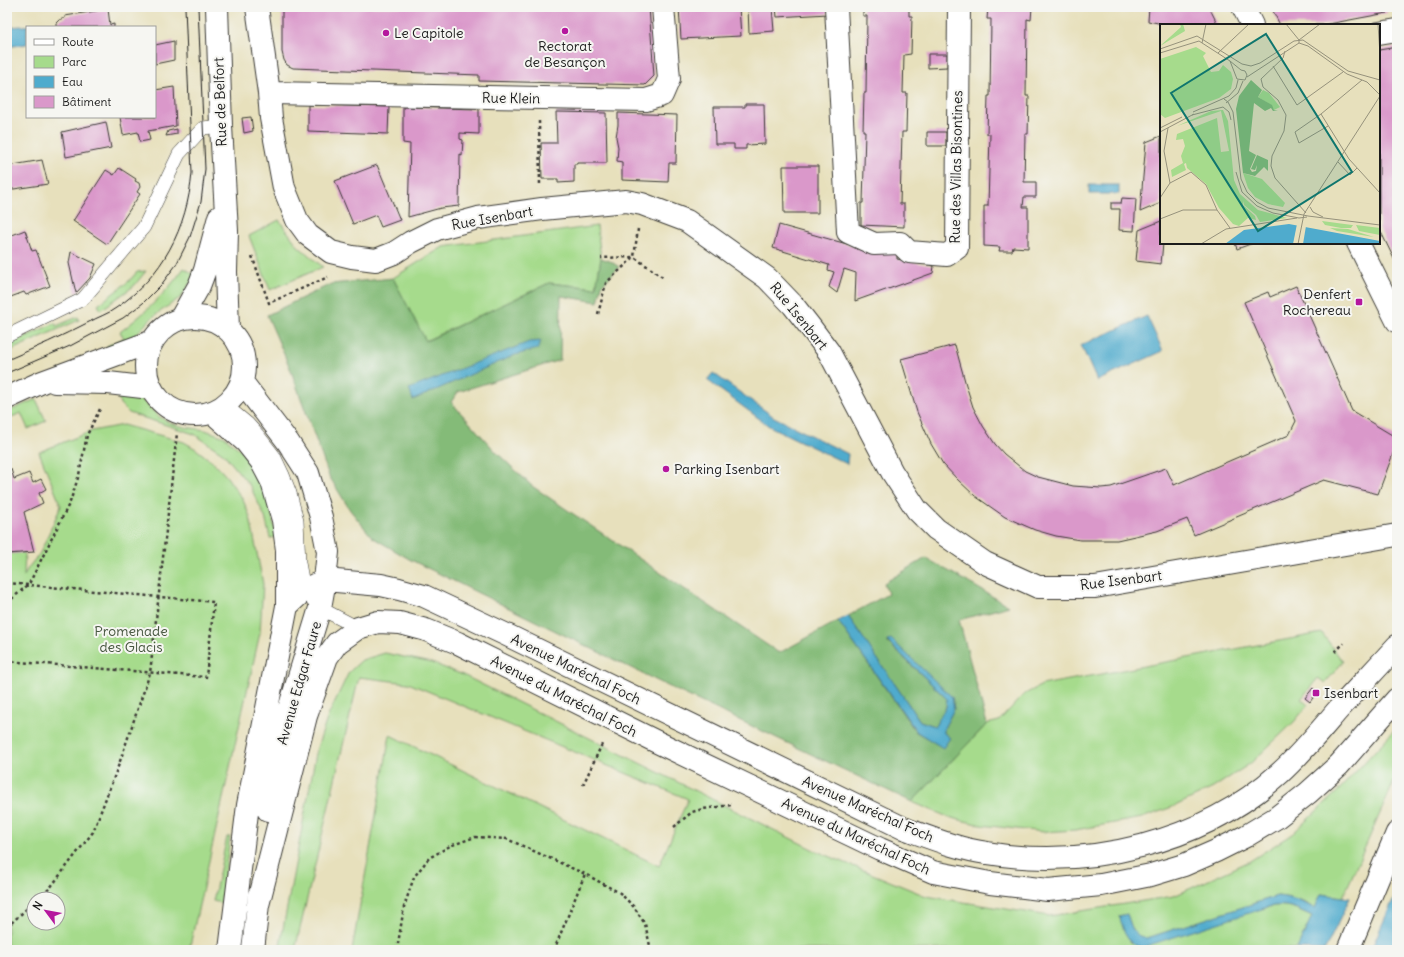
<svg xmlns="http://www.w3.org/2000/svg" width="1404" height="957" font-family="Delius,sans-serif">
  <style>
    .green { fill: #a6db8c; stroke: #617c54; fill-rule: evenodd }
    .forest { fill: #84bb78; stroke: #506c4a }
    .water { fill: #4fabcd; stroke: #366474 }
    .building { fill: #da98ca }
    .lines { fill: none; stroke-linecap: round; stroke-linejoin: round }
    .service-casing { stroke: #3a3934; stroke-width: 14 }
    .minor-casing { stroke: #3a3934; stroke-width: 24 }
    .secondary-casing { stroke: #3a3934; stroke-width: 24 }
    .path { stroke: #3a3934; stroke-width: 2.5; stroke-dasharray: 3 3; stroke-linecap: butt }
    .service { stroke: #fff; stroke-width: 13 }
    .minor { stroke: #fff; stroke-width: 22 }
    .secondary { stroke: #fff; stroke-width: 22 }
    .tram { stroke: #1c1c1c; stroke-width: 1 }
    .poi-dot { fill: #b5179e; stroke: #f6f6f2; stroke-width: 1.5 }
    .labels { text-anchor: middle; stroke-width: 4; stroke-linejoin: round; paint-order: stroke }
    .poi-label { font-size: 14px; fill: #1c1c1c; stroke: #f6f6f2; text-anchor: start }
    .street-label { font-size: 14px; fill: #1c1c1c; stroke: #f6f6f2 }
    .park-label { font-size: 14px; fill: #45553e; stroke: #f6f6f2 }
    .inset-road { fill: none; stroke: #96927c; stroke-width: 1 }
    .view { fill: #0f766e; fill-opacity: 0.15; stroke: #0f766e; stroke-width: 2 }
    .inset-edge { fill: none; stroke: #1c1c1c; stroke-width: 2 }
  </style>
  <rect width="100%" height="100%" fill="#f6f6f2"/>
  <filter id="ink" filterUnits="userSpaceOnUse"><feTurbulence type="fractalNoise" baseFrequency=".025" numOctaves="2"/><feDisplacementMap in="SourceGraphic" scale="8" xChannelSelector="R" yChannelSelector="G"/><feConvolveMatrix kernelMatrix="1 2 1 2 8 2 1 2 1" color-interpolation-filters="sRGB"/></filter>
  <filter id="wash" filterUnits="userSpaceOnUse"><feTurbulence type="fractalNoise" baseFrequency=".012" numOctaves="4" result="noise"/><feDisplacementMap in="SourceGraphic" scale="16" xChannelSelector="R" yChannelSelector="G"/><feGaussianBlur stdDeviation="0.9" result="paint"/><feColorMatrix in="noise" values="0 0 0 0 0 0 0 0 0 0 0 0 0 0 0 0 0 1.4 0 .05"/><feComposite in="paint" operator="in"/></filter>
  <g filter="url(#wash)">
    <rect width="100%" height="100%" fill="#e7e0bc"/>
    <path class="green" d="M279,220L298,246L323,267L270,290L249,236Z
      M597,226L601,258L596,288L549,283L425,341L393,278L443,247Z
      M184,268L195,275L181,297L154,316L131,339L108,350L107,346L124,338L120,332C145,313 166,293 184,268Z
      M146,271L134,286L101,310L98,305L129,281L137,272Z
      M78,317L79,320L7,352V345L55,323L56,326Z
      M117,389L129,391L142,400L158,416L170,423L184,427L205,430L225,437L244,453L265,488L277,537L270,538L265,517L250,486L224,454L194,434L129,413L120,404Z
      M36,399L46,421L28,429L21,413L7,419V412Z
      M123,425L184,442L196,449L215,464L227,477L243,500L250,517L263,584L260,633L189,950H7V554L25,552L24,576L28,568L40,553L61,506L39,452L92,431ZM34,899H58V923H34Z
      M1322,633L1343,662L1325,683L1318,678L1301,699L1308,705L1294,722L1251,763L1213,788L1175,806L1142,818L1075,830L1044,832L981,825L948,817L912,802L987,724L999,721L1023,695L1042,685Z
      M385,653L432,663L463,675L814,850L926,896L1050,916L1174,896L1250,861L1292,834L1337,792L1397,727V775L1343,897L1321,894L1315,908C1303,901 1291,897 1277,896L1147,938C1132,936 1132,927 1127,914L1119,916L1131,944L1268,907C1287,903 1294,908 1312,916L1297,949L352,950L390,735L659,866L688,799L408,683L359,677L295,950H279L317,748L328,716L349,672L362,660Z
      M227,837H230L221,903L213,901Z"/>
    <path class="forest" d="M601,258L610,261L619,267L602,285L598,302L561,296L560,360L458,392L451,402L496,452L532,486L779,653L838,621L916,732L943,747L950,738L944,733V728L954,709L952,697L887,642L947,699L946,707L935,726L920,721L848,616L888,594L884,583L926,558L1009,606L959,620L987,724L912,802L682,693L409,559L372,537L350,510L329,476L290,368L267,315L331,284L393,278L426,341L549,283L596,288Z"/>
    <path class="water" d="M37,25L38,27H27V44L7,47V27Z
      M1089,185H1119V194H1089Z
      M1147,316L1163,351L1097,381L1081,345Z
      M541,341L538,349L515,355L413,400L409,389L529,342Z
      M713,373L774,417L848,454L847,464L769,426L707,380Z
      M848,616L920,721L935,726L946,707L947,699L887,641L891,639L952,697L954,709L944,728V733L950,738L943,748L917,732L838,621Z
      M1397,891V950H1371L1373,945Z
      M1321,894L1350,898L1325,950L1297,949L1312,916C1295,908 1287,903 1268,907L1143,947C1126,946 1124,929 1119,916L1127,914C1132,927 1132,936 1147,938L1277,896C1291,897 1302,902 1315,908Z"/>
    <g id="blocks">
      <path class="building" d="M282,7H649L654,76L645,85L479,81V75L293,68L287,65L284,60L282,52Z
        M679,7H739L741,36L681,39Z
        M748,7H772L774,31L749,33Z
        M776,7H828V14L777,17Z
        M863,7H909V16H912L911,54L904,55L903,93H907L906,132H902L900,204H904V227L861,225V203H863L865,131H863L864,93H866L867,16H863Z
        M988,7H1032L1031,20L1027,19L1026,96H1029L1028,134H1025L1024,182H1036V197H1024L1023,207H1028V248L1013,247L1012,251H999L1000,247L984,246V206H988L990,134H987L988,96H990L991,19H987Z
        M1149,7H1209L1218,25H1168L1148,21Z
        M1271,7H1386L1387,13L1323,25H1280Z
        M108,9L110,25L114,24V27H56V23L59,20L65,18V16Z
        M174,41V60L155,64V45Z
        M1397,47V265L1379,228V50Z
        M928,54H947V67L928,68Z
        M174,87L176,126L148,131L150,140L140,142L138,132L123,135L120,117H155V90Z
        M745,104H764L765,144L746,145V149H734V144H715L714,107H745Z
        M308,105L389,107L388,134L308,131Z
        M403,107L479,109V134L460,133V139L463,140L462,155L460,154L459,206L441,208L408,217L410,144L403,143Z
        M556,112L606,113L607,163H577V164H574V182L558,183V179H542L541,143H557Z
        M618,113L677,115L676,163H669L668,182L622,180V162L617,161L618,147L616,137L618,125Z
        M251,117L253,131L244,133L242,118Z
        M106,122L111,148L66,157L62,132Z
        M177,129V134L166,136L168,131Z
        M927,132H946V146H927Z
        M1161,136V203L1140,212L1146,142Z
        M42,160L48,184L7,190V166Z
        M377,165L400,220L381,227L376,215L353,224L335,181Z
        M783,166H818V213H784Z
        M119,168L136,179L135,181L139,183L140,187L137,192L140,194L107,244L73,221L106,170L114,175Z
        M1122,198L1136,199L1134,231L1119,230L1120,209H1111V203H1121Z
        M1161,221V243H1163L1161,264L1136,261L1139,230Z
        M779,225L854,246L897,250V259L934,266L933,273L855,301L856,273L844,269L837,293L829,287L834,272L828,270L829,265L773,248Z
        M25,230L32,251L36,250L50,286L26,295L24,292L8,298L7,237Z
        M1235,243H1253L1237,249Z
        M71,252L96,264L90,278L76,293L69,263Z
        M1296,286L1352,411L1397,438V443L1378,494L1324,480L1194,535L1187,519L1157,531L1117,540H1080L1056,536L1035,530L1005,517L975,496L957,479L943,464L931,444L917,412L901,359L955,345L966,385L973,407L983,426L995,444L1004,454L1025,471L1038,477L1073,486L1101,488L1111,487L1166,468L1174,485L1289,435L1296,421L1244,302L1268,292L1270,297Z
        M11,469L14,479L29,473L33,483L41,479L46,489L39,493L43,503L24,512L34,552L7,554V470Z
        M1313,688L1317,692L1310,702L1305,698Z"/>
    </g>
  </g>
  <g filter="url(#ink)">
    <use href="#blocks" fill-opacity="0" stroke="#3a3934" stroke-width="1"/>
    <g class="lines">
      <g class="service-casing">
        <path id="service" d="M7,336L83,299L144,227L179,154L203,128L221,126
          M225,405L248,424L257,434L274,456L283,475L290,493L297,521L299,563L304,590L320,608L358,628"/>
      </g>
      <g class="minor-casing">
        <path id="minor" d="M257,7L269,93L271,118L284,188L297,220L308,235L331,252L352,257L376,260L394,253L411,242L437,229L478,218L542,209L626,201L642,204L687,221L767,278L793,305L811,328L829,352L892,472L917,510L936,529L985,563L1038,587H1095L1397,535
          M836,7L848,232L874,244L900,243L909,252L947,255L957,248L959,7
          M1243,7L1252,25
          M1379,33L1397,30
          M269,93L646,100L662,95L669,79L663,7
          M1358,243L1397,321
          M1348,950L1397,833"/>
      </g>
      <g class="secondary-casing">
        <path id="secondary" d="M217,7L221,126L227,231L226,272L228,329
          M146 366a49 49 0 1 1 98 0a49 49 0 1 1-98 0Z
          M181,318L199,286L205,270L219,217
          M55,382L108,383L151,388
          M242,382L288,442L308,473L321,517L328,552L325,580L320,608L283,729L268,810
          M7,398L42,382L153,341
          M212,412L246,442L261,461L272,482L283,520L287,550V606L248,805L230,950
          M287,606L304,590L325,580L381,585L399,589L424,596L509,636L903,828C931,838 958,849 987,853C1089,870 1202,843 1280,773C1301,754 1319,732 1337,711C1357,689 1377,668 1397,646
          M257,909L306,716L327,657L337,643L358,628L378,622L400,623L426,630L458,643L655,741L880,849L933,872L990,883L1048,890L1101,885L1151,875L1184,865L1216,851L1246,836L1276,818L1308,793L1339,765L1397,699
          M253,950L259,895"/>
      </g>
      <path class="path" d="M539,121L540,186
        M638,229L634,257L664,278
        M252,256L269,303L328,277
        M598,314L606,283L634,257L601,258
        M7,583L214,602L206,677L7,661
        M7,603L29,584L70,502L79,475L87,435L101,407
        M1335,652L1344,643
        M583,785L603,742
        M674,827L692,812L703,809L731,805
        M38,899L50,888L93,832L119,764L150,673L177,433
        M7,927L34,902
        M7,940L15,950
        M397,950L404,907L414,877L429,858L450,846L475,837L507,839L585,874L620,893L634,907L645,924L651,950
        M554,950L585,874"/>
      <use href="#service" class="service"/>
      <use href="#minor" class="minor"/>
      <use href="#secondary" class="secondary"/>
      <path class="tram" d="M7,360C35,348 62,336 89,322C98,317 108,314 116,308C163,276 187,228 192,173L185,7
        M7,373L70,346L123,318L143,303L161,285L176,265L190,237L201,202L205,169L198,7"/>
    </g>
  </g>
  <g class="poi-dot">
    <circle cx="565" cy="31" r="4"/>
    <circle cx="386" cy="33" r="4"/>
    <rect x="1355" y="298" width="8" height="8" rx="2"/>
    <circle cx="666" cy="469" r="4"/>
    <rect x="1312" y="689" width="8" height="8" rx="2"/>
  </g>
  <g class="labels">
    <g class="poi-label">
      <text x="394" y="38">Le Capitole</text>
      <text x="565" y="51" text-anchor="middle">Rectorat<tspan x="565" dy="16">de Besançon</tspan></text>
      <text x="1351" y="299" text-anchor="end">Denfert<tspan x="1351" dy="16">Rochereau</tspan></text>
      <text x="674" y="474">Parking Isenbart</text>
      <text x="1324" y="698">Isenbart</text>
    </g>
    <g class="street-label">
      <text transform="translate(511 98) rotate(1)" y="5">Rue Klein</text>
      <text transform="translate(220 102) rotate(-92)" y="5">Rue de Belfort</text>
      <text transform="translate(956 167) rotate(-89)" y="5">Rue des Villas Bisontines</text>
      <text transform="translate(492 218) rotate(-10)" y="5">Rue Isenbart</text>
      <text transform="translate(799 316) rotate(51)" y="5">Rue Isenbart</text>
      <text transform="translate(1121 580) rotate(-7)" y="5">Rue Isenbart</text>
      <text transform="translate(576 669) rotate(26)" y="5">Avenue Maréchal Foch</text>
      <text transform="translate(299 683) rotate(-74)" y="5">Avenue Edgar Faure</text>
      <text transform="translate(564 696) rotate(27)" y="5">Avenue du Maréchal Foch</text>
      <text transform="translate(868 809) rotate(24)" y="5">Avenue Maréchal Foch</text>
      <text transform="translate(856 836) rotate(25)" y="5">Avenue du Maréchal Foch</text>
    </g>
    <g class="park-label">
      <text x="131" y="636">Promenade<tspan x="131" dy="16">des Glacis</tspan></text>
    </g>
  </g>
  <g transform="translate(1160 24)">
    <rect width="220" height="220" fill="#e7e0bc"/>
    <path d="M20,0H23L25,7L0,22L21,3ZM36,23L46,29L43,32L51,48L59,47L63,41L71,48L73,55L71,65L59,74L5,94L0,90V35ZM103,66L109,69L120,83L114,86L111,81L98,73ZM63,86L68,97L74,156L80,170L98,186L127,194L100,198L96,191L84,181V177L83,181L95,192L96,196L88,194L79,202L73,200L59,184L46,160L27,144L26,139L24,140L26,146L12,153L11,146L23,139L21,132L25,122L23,115L16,116L17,110L57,94L61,128L69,127L61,87L17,102L51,87ZM83,149L102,155L125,179L123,183L108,180L95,173L88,164ZM162,197L192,201H193L191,204H181L165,201ZM196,201L220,204V211L199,207ZM170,204L188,205L214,213L177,207Z" fill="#a6db8c"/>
    <path d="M91,56L102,66L98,73L112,81L114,86H118L113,87L111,84L105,87L94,79L89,127L96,131L90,145L92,148L96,147L97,141L95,146L91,145L97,131L108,136V147L104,143L95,152L83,149L76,85L79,72Z" fill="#84bb78"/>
    <path d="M129,200L220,217V220H65L84,206Z" fill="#4fabcd"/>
    <path d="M137,200L146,202L143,220H133Z" fill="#e7e0bc"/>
    <path class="inset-road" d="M126,0L139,16M218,0L220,31M42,19L46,0M139,19L148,22L187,50L207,58L220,71M139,19V16L160,0M0,25L37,12L82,40L91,42L100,39L134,17L143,16L188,47L220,56M125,27L123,34L101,55L103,63L118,76L126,91L124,107L112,132L111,142L115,154L146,189M0,29L39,17L70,37L81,46L85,47L87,51L85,56L77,55L70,37M58,29L89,0M113,42L137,81L183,48M87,53L139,19M202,56L161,90L189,135L220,169M64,75L68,78L73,88L81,155L87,168L97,178L108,184L148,192L220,201M66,79L78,69L83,57M33,88L69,72L76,64L78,56M161,90L135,108L139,119L168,102M32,91L63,83L69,88L71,96M0,104L22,93M0,108L34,90M178,138L190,151L197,144M76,148L82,168L97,182L113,189L139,194L147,193M10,159L31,148L46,161L57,186M0,174L10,159L4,127L8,104M150,183L153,188L163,193M0,195L23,186H57L70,204M41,220L66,205L137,194M138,220L144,190L220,72"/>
    <path class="view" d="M106,10L192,148L98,207L11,69Z"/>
    <rect width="220" height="220" class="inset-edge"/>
  </g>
  <rect width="1404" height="957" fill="none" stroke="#f6f6f2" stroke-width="24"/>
  <rect x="26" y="26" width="130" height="92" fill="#f6f6f2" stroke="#9f9f9c"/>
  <rect x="34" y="39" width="20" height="6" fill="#ffffff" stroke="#9f9f9c"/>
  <text x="62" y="46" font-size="12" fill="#1c1c1c">Route</text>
  <rect x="34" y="56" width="20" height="12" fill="#a6db8c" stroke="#9f9f9c"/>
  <text x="62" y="66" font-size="12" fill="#1c1c1c">Parc</text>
  <rect x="34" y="76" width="20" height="12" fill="#4fabcd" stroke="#9f9f9c"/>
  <text x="62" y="86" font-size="12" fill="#1c1c1c">Eau</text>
  <rect x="34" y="96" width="20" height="12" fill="#da98ca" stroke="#9f9f9c"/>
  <text x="62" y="106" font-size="12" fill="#1c1c1c">Bâtiment</text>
  <g transform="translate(46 911) rotate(302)"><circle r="19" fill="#f6f6f2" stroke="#9f9f9c"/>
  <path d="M0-3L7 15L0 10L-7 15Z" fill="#b5179e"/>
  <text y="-6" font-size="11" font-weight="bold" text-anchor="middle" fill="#1c1c1c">N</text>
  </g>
</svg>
